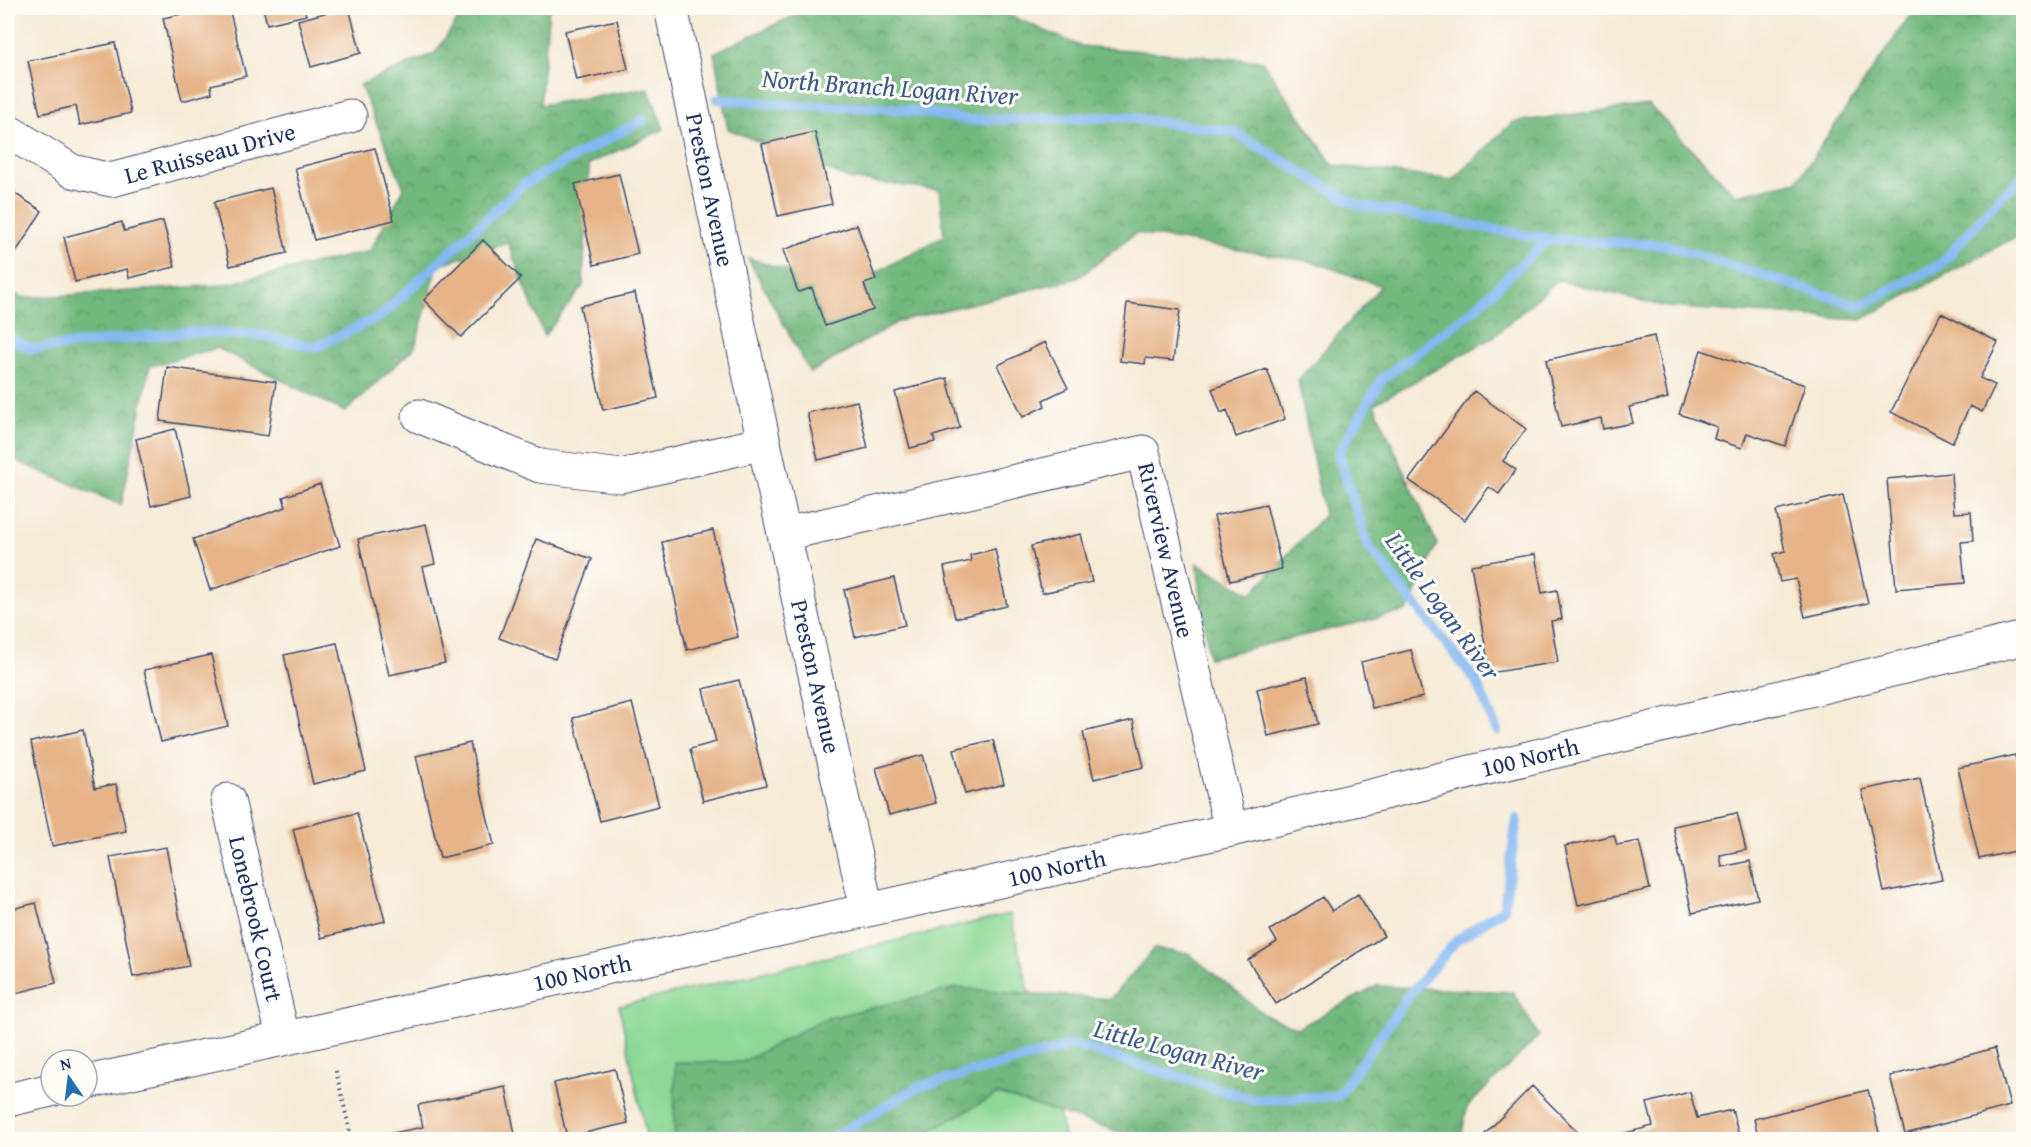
<svg xmlns="http://www.w3.org/2000/svg" width="2031" height="1147" font-family="'Gentium Book Plus',serif">
  <style>
    .green { fill: #8dd895; stroke: #54847a; stroke-width: 1.5 }
    .forest { fill: url(#forest-crowns); stroke: #46746e; stroke-width: 1.5 }
    .lines { fill: none; stroke-linecap: round; stroke-linejoin: round }
    .stream { stroke: #84b8f2; stroke-width: 10 }
    .building { fill: #e6b488 }
    .minor-casing { stroke: #3c4b70; stroke-width: 35 }
    .path { stroke: #3c4b70; stroke-width: 4; stroke-dasharray: 1.5 4.5; stroke-linecap: butt }
    .minor { stroke: #fff; stroke-width: 33 }
    .labels { text-anchor: middle; stroke-width: 6; stroke-linejoin: round; paint-order: stroke }
    .street-label { font-size: 24px; fill: #1b2f5e; stroke: #fdfcf7 }
    .water-label { font-size: 26px; font-style: italic; fill: #3a588a; stroke: #fdfcf7 }
  </style>
  <defs>
    <pattern id="forest-crowns" width="20" height="18" patternUnits="userSpaceOnUse" patternTransform="scale(1.5)"><rect width="20" height="18" fill="#72b87e"/><path d="M2 6a3 3 0 1 1 6 0M12 15a3 3 0 1 1 6 0" fill="none" stroke="#5d966a"/></pattern>
  </defs>
  <rect width="100%" height="100%" fill="#fdfcf7"/>
  <filter id="ink" filterUnits="userSpaceOnUse"><feTurbulence type="fractalNoise" baseFrequency=".0167" numOctaves="2"/><feDisplacementMap in="SourceGraphic" scale="12" xChannelSelector="R" yChannelSelector="G"/><feConvolveMatrix kernelMatrix="1 2 1 2 8 2 1 2 1" color-interpolation-filters="sRGB"/></filter>
  <filter id="wash" filterUnits="userSpaceOnUse"><feTurbulence type="fractalNoise" baseFrequency=".008" numOctaves="4" result="noise"/><feDisplacementMap in="SourceGraphic" scale="24" xChannelSelector="R" yChannelSelector="G"/><feGaussianBlur stdDeviation="1.35" result="paint"/><feColorMatrix in="noise" values="0 0 0 0 0 0 0 0 0 0 0 0 0 0 0 0 0 1.4 0 .05"/><feComposite in="paint" operator="in"/></filter>
  <g filter="url(#wash)">
    <rect width="100%" height="100%" fill="#f6ebd7"/>
    <path class="green" d="M1010,914L1065,1139H647L619,1006Z"/>
    <path class="forest" d="M466,8H549L540,105L648,88L664,129L589,164L583,286L544,336L508,243L438,265L415,347L345,412L217,348L150,366L121,505L12,459L8,448V292L24,298L222,285L370,251L404,188L360,85L435,53Z
      M811,8H993L1080,46L1262,61L1333,165L1453,180L1513,122L1649,105L1736,195L1797,181L1915,8H2023V233L1861,320L1666,307L1558,280L1492,338L1374,404L1437,544L1407,611L1209,658L1197,563L1251,594L1324,515L1298,380L1381,286L1314,262L1136,233L1078,278L899,321L810,373L748,258L845,289L944,236L939,190L849,179L728,129L714,53Z
      M1154,949L1188,953L1265,1015L1298,1028L1377,986L1513,992L1539,1036L1467,1107L1461,1139H1142L998,1094L914,1139H674L675,1062H742L823,1019L957,988L1110,999Z"/>
    <g class="lines">
      <path class="stream" d="M717,99L787,105L899,109L969,120L1124,117L1234,132L1357,205L1548,239L1666,245L1860,306L1941,264L2001,196L2024,176
        M8,337L31,349L189,332L258,335L316,347L381,316L524,184L643,120
        M1497,731L1476,681L1368,546L1338,454L1382,379L1474,309L1548,239
        M828,1140L918,1087L1075,1045L1254,1100L1338,1096L1409,995L1458,939L1504,909L1517,819"/>
    </g>
    <g id="blocks">
      <path class="building" d="M209,8H229L246,76L211,85L212,93L182,101L163,18Z
        M263,8H304L306,15L267,24Z
        M344,8H349L361,53L311,67L298,20Z
        M617,20L628,69L576,80L565,31Z
        M115,43L131,113L80,125L76,106L40,114L28,61Z
        M815,132L832,204L778,216L762,144Z
        M375,148L394,220L314,240L295,168Z
        M619,174L638,254L594,265L575,184Z
        M271,188L287,253L230,266L214,202Z
        M8,189L42,211L8,265Z
        M163,221L175,267L129,278L127,269L75,282L64,237L122,222L124,231Z
        M857,225L876,280L864,284L873,310L825,326L812,288L798,292L783,250Z
        M483,240L521,278L461,337L424,300Z
        M635,293L658,398L603,410L580,306Z
        M1127,303L1180,310L1173,361L1146,358L1145,364L1120,361Z
        M1941,313L1998,342L1980,378L1995,385L1982,412L1970,406L1952,443L1891,412Z
        M1654,336L1668,398L1629,407L1633,423L1603,429L1601,418L1561,427L1546,360Z
        M1045,342L1068,388L1043,400L1045,406L1023,417L998,365Z
        M1701,350L1805,385L1785,446L1747,433L1742,448L1714,439L1717,427L1679,414Z
        M167,367L276,382L268,436L160,421Z
        M1267,369L1285,419L1236,437L1227,410L1221,413L1212,389Z
        M947,378L960,428L933,436L935,442L910,448L895,392Z
        M1474,391L1526,429L1503,461L1516,470L1499,494L1489,487L1465,520L1409,480Z
        M857,401L868,448L818,460L807,413Z
        M175,429L191,496L151,506L136,439Z
        M1951,473L1954,513L1971,512L1973,541L1961,542L1965,583L1896,589L1887,479Z
        M320,484L340,546L210,590L193,539L286,507L283,497Z
        M1843,495L1868,603L1805,617L1796,579L1780,582L1774,554L1785,551L1776,511Z
        M1266,504L1282,569L1230,581L1214,516Z
        M426,524L435,564L423,567L445,663L389,675L358,539Z
        M713,530L738,637L687,650L662,542Z
        M1081,534L1092,582L1042,593L1031,546Z
        M536,539L592,559L555,659L499,638Z
        M995,549L1007,606L955,618L944,567L971,561L970,555Z
        M1535,554L1542,593L1557,590L1562,619L1551,621L1558,662L1490,673L1471,565Z
        M894,578L905,625L855,637L844,590Z
        M337,643L366,771L313,784L284,655Z
        M1411,650L1423,697L1372,708L1361,662Z
        M211,655L228,726L161,742L144,670Z
        M1307,677L1318,724L1268,736L1257,689Z
        M739,680L766,785L703,801L690,749L716,742L703,689Z
        M632,703L659,806L600,821L573,718Z
        M1133,720L1144,767L1094,779L1083,732Z
        M83,730L95,788L116,784L126,831L52,846L31,742Z
        M993,740L1004,784L965,794L954,749Z
        M470,743L494,845L440,858L416,756Z
        M923,755L936,803L889,815L876,768Z
        M2015,755L2024,794V849L1979,859L1958,768Z
        M1920,778L1942,880L1884,892L1862,790Z
        M357,813L385,921L321,938L293,829Z
        M1737,813L1746,850L1720,855L1722,867L1750,861L1758,899L1692,913L1673,826Z
        M1614,835L1617,845L1639,841L1650,889L1578,905L1565,846Z
        M166,847L189,966L133,977L110,857Z
        M1358,894L1384,936L1276,1004L1248,960L1277,942L1270,930L1323,897L1332,911Z
        M36,903L56,983L8,995V910Z
        M1995,1048L2010,1106L1905,1134L1890,1076Z
        M615,1069L628,1123L567,1137L554,1083Z
        M1532,1086L1586,1140H1479Z
        M506,1087L516,1140H375L374,1137L423,1127L418,1105Z
        M1868,1090L1881,1140H1759L1754,1119Z
        M1690,1092L1697,1118L1732,1110L1740,1140H1622L1621,1134L1653,1126L1647,1103Z"/>
    </g>
  </g>
  <g filter="url(#ink)">
    <use href="#blocks" fill-opacity="0" stroke="#3c4b70" stroke-width="1.5"/>
    <g class="lines">
      <g class="minor-casing">
        <g id="minor">
          <path id="s1" d="M671,8L764,443L867,910"/>
          <path id="s2" d="M8,131L72,171L111,180L350,116"/>
          <path d="M419,416L540,466L621,476L764,443"/>
          <path id="s3" d="M785,534L1143,452L1231,830"/>
          <path id="s4" d="M228,800L283,1037"/>
          <path id="s5" d="M87,1082L1231,830L2024,638"/>
          <path d="M8,1100L51,1090"/>
        </g>
      </g>
      <path class="path" d="M336,1071L352,1140"/>
      <use href="#minor" class="minor"/>
    </g>
  </g>
  <g class="labels">
    <g class="street-label">
      <text dy="8" stroke="none"><textPath href="#s2" startOffset="218">Le Ruisseau Drive</textPath></text>
      <text dy="8" stroke="none"><textPath href="#s1" startOffset="186">Preston Avenue</textPath></text>
      <text dy="8" stroke="none"><textPath href="#s3" startOffset="468">Riverview Avenue</textPath></text>
      <text dy="8" stroke="none"><textPath href="#s1" startOffset="684">Preston Avenue</textPath></text>
      <text dy="8" stroke="none"><textPath href="#s5" startOffset="1479">100 North</textPath></text>
      <text dy="8" stroke="none"><textPath href="#s5" startOffset="993">100 North</textPath></text>
      <text dy="8" stroke="none"><textPath href="#s4" startOffset="122">Lonebrook Court</textPath></text>
      <text dy="8" stroke="none"><textPath href="#s5" startOffset="507">100 North</textPath></text>
    </g>
    <g class="water-label">
      <text transform="translate(890 87) rotate(4)" y="9">North Branch Logan River</text>
      <text transform="translate(1443 606) rotate(54)" y="9">Little Logan River</text>
      <text transform="translate(1179 1050) rotate(15)" y="9">Little Logan River</text>
    </g>
  </g>
  <rect width="2031" height="1147" fill="none" stroke="#fdfcf7" stroke-width="30"/>
  <g transform="translate(69 1078) rotate(346)"><circle r="28" fill="#fdfcf7" stroke="#a3aaba" stroke-width="1.5"/>
  <path d="M0-4.5L10 22L0 15L-10 22Z" fill="#1f6fb2"/>
  <text y="-9" font-size="16" font-weight="bold" text-anchor="middle" fill="#1b2f5e">N</text>
  </g>
</svg>
